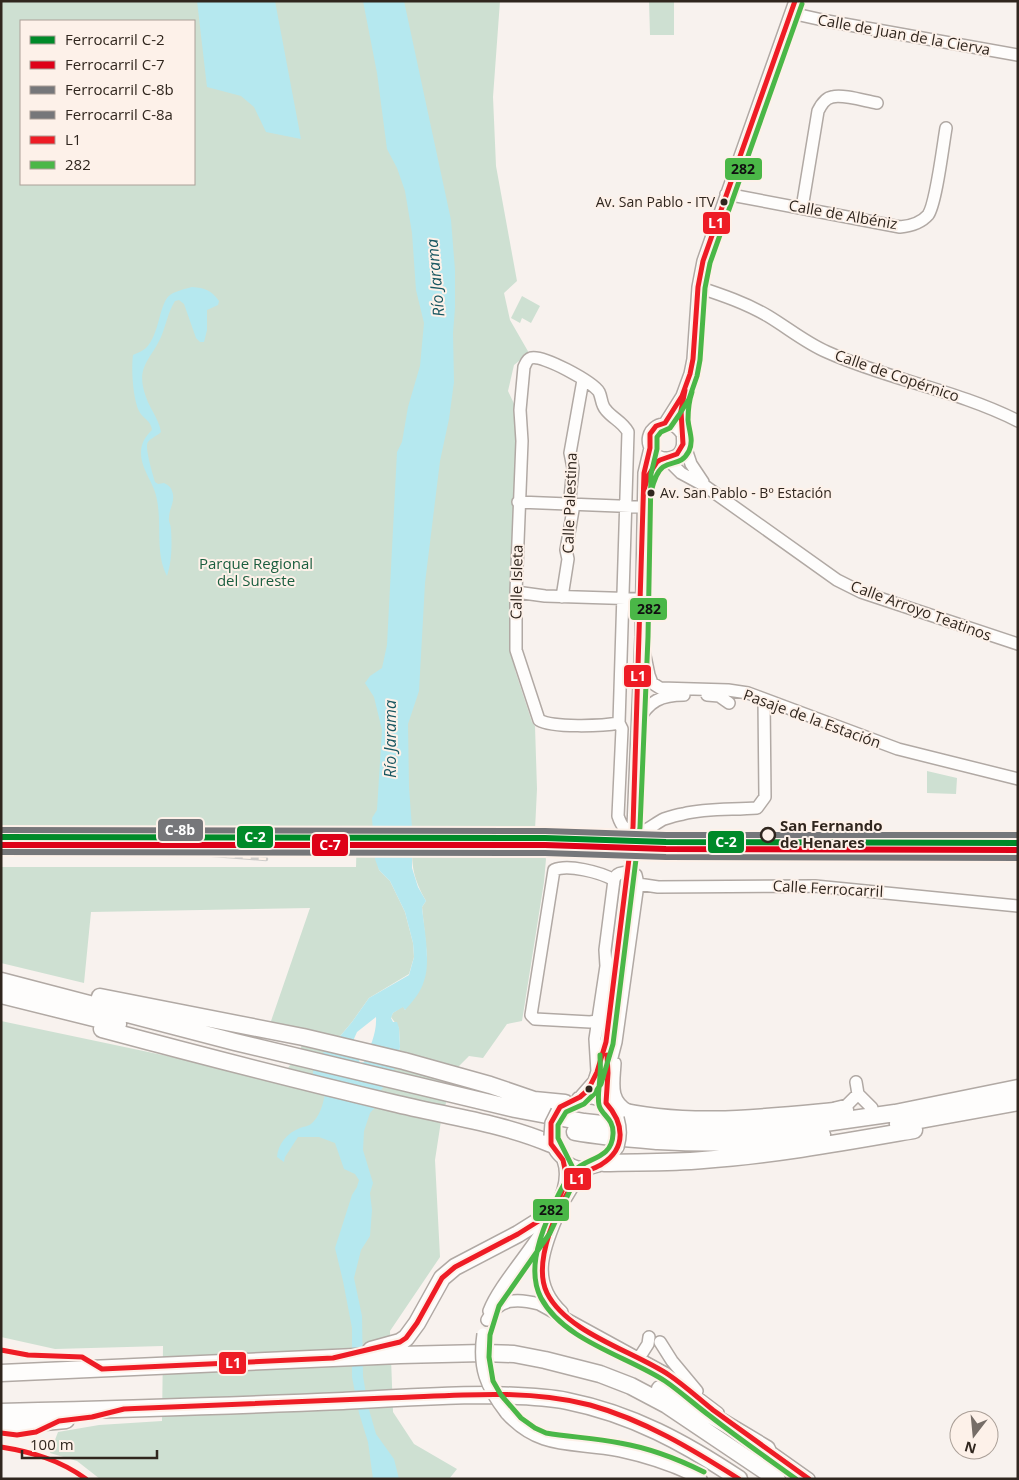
<svg xmlns="http://www.w3.org/2000/svg" width="1019" height="1480" font-family="'Open Sans',sans-serif">
  <style>
    .green { fill: #cee0d2; fill-rule: evenodd }
    .water { fill: #b5e8ef; fill-rule: evenodd }
    .lines { fill: none; stroke-linecap: round; stroke-linejoin: round }
    .minor-tunnel { stroke: #d0c9c4; stroke-width: 11; stroke-dasharray: 11 5.5; stroke-linecap: butt }
    .minor-casing { stroke: #b1a9a4; stroke-width: 14 }
    .highway-casing { stroke: #b1a9a4; stroke-width: 19 }
    .minor { stroke: #fefdfc; stroke-width: 11 }
    .highway { stroke: #fefdfc; stroke-width: 16 }
    .rail-casing { stroke: #ceccca; stroke-width: 4.5 }
    .rail { stroke: #fdf1e9; stroke-width: 2.5; stroke-dasharray: 8; stroke-linecap: butt }
    .minor-bridge-casing { stroke: #b1a9a4; stroke-width: 14; stroke-linecap: butt }
    .minor-bridge { stroke: #fefdfc; stroke-width: 11 }
    .bus-1-casing { stroke: #fdf1e9; stroke-width: 9 }
    .bus-2-casing { stroke: #fdf1e9; stroke-width: 9 }
    .bus-1 { stroke: #ee1c25; stroke-width: 5 }
    .bus-2 { stroke: #4ab747; stroke-width: 5 }
    .rail-1-casing { stroke: #fdf1e9; stroke-width: 10 }
    .rail-2-casing { stroke: #fdf1e9; stroke-width: 10 }
    .rail-3-casing { stroke: #fdf1e9; stroke-width: 10 }
    .rail-4-casing { stroke: #fdf1e9; stroke-width: 10 }
    .rail-1 { stroke: #008a29; stroke-width: 6 }
    .rail-2 { stroke: #de0118; stroke-width: 6 }
    .rail-3 { stroke: #76777a; stroke-width: 6 }
    .rail-4 { stroke: #76777a; stroke-width: 6 }
    .bus-dot { fill: #30261e; stroke: #fdf1e9; stroke-width: 2 }
    .stop-dot { fill: #fdf1e9; stroke: #30261e; stroke-width: 2.5 }
    .labels { text-anchor: middle; stroke-width: 4; stroke-linejoin: round; paint-order: stroke }
    .bus-label { font-size: 14px; fill: #30261e; stroke: #fdf1e9; text-anchor: end }
    .street-label { font-size: 15px; fill: #30261e; stroke: #fdf1e9 }
    .park-label { font-size: 15px; fill: #1b5e3f; stroke: #fdf1e9 }
    .stop-label { font-size: 15px; font-weight: bold; fill: #30261e; stroke: #fdf1e9; text-anchor: start }
    .water-label { font-size: 16px; font-style: italic; fill: #185761; stroke: #fdf1e9 }
    .line-badge { stroke: #fdf1e9; stroke-width: 2 }
    .badge-label { font-size: 14px; text-anchor: middle; font-weight: bold; fill: #fff }
    .pale-badge-label { font-size: 14px; text-anchor: middle; font-weight: bold; fill: #111 }
  </style>
  <rect width="100%" height="100%" fill="#f8f2ee"/>
  <path class="green" d="M1,1H500L493,97L496,166L517,281L504,293L510,320L529,353L514,365L508,391L517,410L512,566L515,670L532,722L535,726L537,789L535,830L546,859L544,882L522,1021L507,1024L483,1058L469,1056L455,1070L441,1121L435,1160L440,1257L390,1331L393,1412L414,1444L457,1469L449,1479H100L77,1461L50,1453L58,1432L99,1425L162,1421L163,1346L55,1349L1,1337V1021L210,1065L277,1083L299,1053L307,1030L270,1024L310,908L91,912L84,983L1,963V867H356L357,830L1,827ZM21,21H194V184H21ZM373,830L412,831C412,861 410,873 426,901L422,907L427,956L405,1010L403,1006L393,1013L391,1017L399,1028L400,1047L395,1068L359,1069L331,1047L352,1022L369,998L409,974L414,957L413,943L405,912L390,881L379,870Z
    M649,1H674V35H650Z
    M522,296L540,306L531,323L522,318L520,323L511,318Z
    M927,771L957,778L956,794L927,793Z"/>
  <path class="water" d="M197,1H275L301,139L266,132L254,107L241,96L207,87Z
    M363,1H404L451,220L455,270V308L453,333L454,382L449,419L440,461L425,583L419,691L408,724L409,787L412,828V868L418,887L426,901L422,907C424,928 431,962 424,981C421,992 412,1002 405,1010L403,1007L393,1013L391,1018L393,1022H397L399,1028L400,1047L395,1068L380,1092L379,1103L370,1113L364,1131L363,1150L373,1183L370,1193L372,1210L370,1236L361,1250L354,1278L362,1316L363,1376L368,1406L376,1434L394,1459L399,1479H373L368,1442L359,1413L352,1377V1328L343,1281L335,1248L352,1195L357,1187L359,1180L355,1174L344,1169L335,1143L319,1137H298L285,1157L284,1162L277,1157C278,1144 287,1133 300,1128C304,1126 307,1127 311,1124C319,1118 324,1103 325,1092L313,1081V1072L317,1057L331,1047L352,1022L369,998L409,975L414,957L413,943L405,912L390,881L379,870L375,859L372,818L377,810L382,730L374,697L365,683L370,676L382,668L387,645L397,452L402,442L408,407L420,366L424,323L416,290L412,233L405,191L397,168L387,149L377,73ZM376,1017C377,1033 370,1047 364,1062L360,1063L353,1041L357,1032Z
    M192,287C205,288 211,290 219,301L218,305L207,310V330L204,342H200L196,338L184,304L179,300L175,301C168,312 166,325 161,337C150,361 135,367 146,397C150,409 159,419 161,432C157,436 151,438 148,442C144,446 153,475 155,482L158,484L164,483C168,485 171,487 172,491C176,501 169,508 169,518C168,521 171,525 171,529C172,545 172,561 167,576C155,553 162,526 157,500C155,484 141,470 141,453C141,443 145,437 152,430C151,420 143,419 139,411C133,399 131,369 133,355C137,353 143,351 146,348C160,334 159,303 170,295C176,291 185,289 192,287Z"/>
  <g class="lines">
    <path class="minor-tunnel" d="M627,878L633,827"/>
    <g class="minor-casing">
      <path id="minor" d="M791,13L827,21L1018,55
        M726,194L900,227C911,226 921,223 928,215C936,204 943,145 946,128
        M802,208L818,111C821,105 825,98 832,97C843,94 865,101 877,103
        M698,287C722,295 746,303 768,316C788,328 806,343 827,352C889,380 957,390 1018,421
        M682,399C681,407 680,415 681,423C682,436 688,455 669,458C662,459 656,456 652,451C638,431 667,411 682,434
        M665,423L682,396L690,374L693,359L698,287L703,261L795,1
        M684,443L691,464L703,482
        M666,458L681,473L705,486L837,580L861,592L1018,644
        M518,502L643,507
        M516,592L545,596L641,599
        M562,597L568,559L566,550L573,510V504L570,498L573,468L570,453L583,380
        M641,637L649,675L652,683L660,688L728,690L748,693L898,749L1018,779
        M707,695L719,696L729,703
        M638,721C649,701 661,695 684,695
        M619,723C603,726 552,728 539,720L516,650V592L522,441L520,410L524,367C526,363 527,359 531,358C542,354 593,382 599,392C602,398 601,405 606,410C612,418 623,422 628,432L619,723L622,729L618,816C621,825 625,832 636,833C646,833 655,823 664,819C670,817 677,815 683,814C707,808 732,810 757,808L765,797L764,699
        M633,827L641,637L644,473L650,448
        M638,884L658,887L815,886L1018,906
        M597,1021L590,1022L535,1019L531,1015L554,870C568,864 600,872 614,880
        M615,1063C614,1083 609,1100 629,1111
        M597,1072L595,1039L606,966L605,950L614,880C617,870 627,872 636,875L638,884L616,1042L608,1073
        M856,1082L858,1094L872,1108
        M580,1097L594,1081L606,1042L627,878
        M578,1098C593,1096 607,1101 615,1114
        M606,1103L608,1074
        M835,1108L847,1105L858,1094
        M550,1138C554,1158 577,1174 598,1166C607,1163 613,1155 618,1147
        M566,1198L578,1178L590,1168
        M557,1217C542,1252 531,1283 562,1312
        M489,1311C505,1269 580,1205 563,1160
        M487,1320C499,1298 517,1298 539,1304L665,1373L718,1413
        M660,1342L672,1361L697,1391
        M639,1358L648,1344L649,1337
        M506,1413C541,1452 575,1441 620,1451C648,1457 675,1466 701,1479
        M761,1445L809,1479"/>
    </g>
    <g class="highway-casing">
      <path id="highway" d="M1,981L235,1042L515,1109L584,1122L638,1128L694,1131L790,1128L895,1113L1018,1088
        M1,995L118,1024
        M100,997L303,1037L404,1061L490,1085L534,1100L565,1103
        M102,1029C199,1055 296,1080 393,1103C446,1116 502,1123 551,1144
        M612,1109C688,1128 768,1117 845,1110
        M898,1124L1018,1102
        M575,1132C602,1137 631,1139 658,1141C713,1144 768,1143 822,1135
        M604,1163C637,1162 670,1163 703,1160C774,1155 845,1142 914,1130
        M371,1350L400,1342L406,1338L417,1323L442,1278L455,1267L518,1234L553,1212
        M1,1373L400,1355L483,1353L514,1354L545,1360L600,1374L631,1386L667,1405L777,1479
        M660,1389L712,1416L767,1449
        M1,1412C115,1409 229,1406 343,1401C393,1398 442,1395 491,1395C517,1396 543,1396 567,1401C632,1414 685,1443 739,1479
        M1,1426L66,1420"/>
    </g>
    <use href="#minor" class="minor"/>
    <use href="#highway" class="highway"/>
    <g class="rail-casing">
      <path id="rail" d="M1,843L40,845
        M162,845L266,838
        M1,851H32
        M163,851L266,859"/>
    </g>
    <use href="#rail" class="rail"/>
    <g class="minor-bridge-casing">
      <path id="minor-bridge" d="M618,1118C621,1129 621,1136 618,1147
        M550,1136L551,1123L557,1111
        M483,1334C478,1368 486,1387 506,1413"/>
    </g>
    <use href="#minor-bridge" class="minor-bridge"/>
    <g class="bus-1-casing">
      <path id="bus-1" d="M644,490L648,476L657,462L660,460L677,454L683,444L681,411L685,390
        M607,1055L608,1073L606,1103C624,1123 627,1148 602,1164C595,1169 585,1170 579,1177C558,1201 532,1263 547,1293C567,1333 633,1351 669,1375C684,1385 698,1398 713,1410C745,1433 777,1456 809,1479
        M1,1350L28,1355L82,1357L102,1369L333,1358L400,1342L406,1338L417,1323L442,1278L455,1267L518,1234L553,1212L566,1182V1174L563,1160L551,1144V1123L560,1107L580,1097L588,1090L597,1072L606,1042L633,827L644,473L650,448V434L656,426L665,423L682,396L690,374L693,359L698,287L703,261L795,1
        M1,1433L17,1435L36,1432L59,1421L92,1417L124,1409C211,1405 298,1402 386,1398C452,1396 524,1388 590,1405C644,1420 692,1449 739,1479
        M1,1447C32,1452 60,1460 86,1479"/>
    </g>
    <g class="bus-2-casing">
      <path id="bus-2" d="M651,492C653,484 656,472 663,467C673,460 681,466 689,451C694,440 689,431 688,420C688,410 689,401 692,392
        M600,1055C600,1062 601,1068 600,1074C600,1084 597,1096 599,1105C601,1115 614,1118 613,1134C612,1160 587,1157 574,1171C562,1184 555,1202 548,1218C538,1242 528,1273 541,1298C564,1341 627,1356 665,1381C681,1392 695,1405 710,1416C738,1438 767,1458 796,1479
        M704,1472C678,1459 649,1448 620,1443C595,1438 570,1437 546,1433L535,1428L521,1418L501,1395L493,1381L489,1357L490,1335L499,1306L550,1233L573,1184L572,1166L558,1138V1125L566,1112L584,1104L594,1094L601,1084L613,1044L640,827L648,637L651,474L657,449V437L661,432L670,428L679,415L689,399L697,376L700,360L705,288L710,263L802,4"/>
    </g>
    <use href="#bus-1" class="bus-1"/>
    <use href="#bus-2" class="bus-2"/>
    <g class="rail-1-casing">
      <path id="rail-1" d="M1,837L545,838L666,842L1018,843"/>
    </g>
    <g class="rail-2-casing">
      <path id="rail-2" d="M1,845H545L666,849L1018,850"/>
    </g>
    <g class="rail-3-casing">
      <path id="rail-3" d="M1,830L545,831L666,835H1018"/>
    </g>
    <g class="rail-4-casing">
      <path id="rail-4" d="M1,852L545,853L666,857L1018,858"/>
    </g>
    <use href="#rail-1" class="rail-1"/>
    <use href="#rail-2" class="rail-2"/>
    <use href="#rail-3" class="rail-3"/>
    <use href="#rail-4" class="rail-4"/>
  </g>
  <g class="bus-dot">
    <circle cx="724" cy="202" r="4.5"/>
    <circle cx="651" cy="493" r="4.5"/>
    <circle cx="589" cy="1089" r="4.5"/>
  </g>
  <circle class="stop-dot" cx="768" cy="835" r="7"/>
  <g class="labels">
    <g class="bus-label">
      <text x="715" y="207">Av. San Pablo - ITV</text>
      <text x="660" y="498" text-anchor="start">Av. San Pablo - Bº Estación</text>
    </g>
    <g class="street-label">
      <text transform="translate(904 35) rotate(10)" y="5">Calle de Juan de la Cierva</text>
      <text transform="translate(843 215) rotate(10)" y="5">Calle de Albéniz</text>
      <text transform="translate(897 376) rotate(19)" y="5">Calle de Copérnico</text>
      <text transform="translate(570 503) rotate(-88)" y="5">Calle Palestina</text>
      <text transform="translate(517 582) rotate(-89)" y="5">Calle Isleta</text>
      <text transform="translate(921 611) rotate(20)" y="5">Calle Arroyo Teatinos</text>
      <text transform="translate(812 719) rotate(20)" y="5">Pasaje de la Estación</text>
      <text transform="translate(828 889) rotate(3)" y="5">Calle Ferrocarril</text>
    </g>
    <g class="park-label">
      <text x="256" y="569">Parque Regional<tspan x="256" dy="17">del Sureste</tspan></text>
    </g>
    <g class="stop-label">
      <text x="780" y="831">San Fernando<tspan x="780" dy="17">de Henares</tspan></text>
    </g>
    <g class="water-label">
      <text transform="translate(435 278) rotate(-95)" y="6">Río Jarama</text>
      <text transform="translate(390 739) rotate(-90)" y="6">Río Jarama</text>
    </g>
  </g>
  <g class="line-badge">
    <rect x="724" y="157" width="39" height="24" rx="5" fill="#4ab747"/>
    <rect x="702" y="211" width="29" height="24" rx="5" fill="#ee1c25"/>
    <rect x="629" y="597" width="39" height="24" rx="5" fill="#4ab747"/>
    <rect x="623" y="664" width="29" height="24" rx="5" fill="#ee1c25"/>
    <rect x="157" y="818" width="47" height="24" rx="5" fill="#76777a"/>
    <rect x="236" y="825" width="38" height="24" rx="5" fill="#008a29"/>
    <rect x="707" y="830" width="38" height="24" rx="5" fill="#008a29"/>
    <rect x="311" y="833" width="38" height="24" rx="5" fill="#de0118"/>
    <rect x="563" y="1167" width="29" height="24" rx="5" fill="#ee1c25"/>
    <rect x="532" y="1198" width="38" height="24" rx="5" fill="#4ab747"/>
    <rect x="218" y="1351" width="29" height="24" rx="5" fill="#ee1c25"/>
  </g>
  <g class="badge-label">
    <text x="716" y="228">L1</text>
    <text x="638" y="681">L1</text>
    <text x="180" y="835">C-8b</text>
    <text x="255" y="842">C-2</text>
    <text x="726" y="847">C-2</text>
    <text x="330" y="850">C-7</text>
    <text x="577" y="1184">L1</text>
    <text x="233" y="1368">L1</text>
  </g>
  <g class="pale-badge-label">
    <text x="743" y="174">282</text>
    <text x="649" y="614">282</text>
    <text x="551" y="1215">282</text>
  </g>
  <rect width="1019" height="1480" fill="none" stroke="#30261e" stroke-width="5"/>
  <rect x="20" y="20" width="175" height="165" fill="#fdf1e9" stroke="#aba098"/>
  <rect x="30" y="36" width="25" height="8" fill="#008a29" stroke="#aba098"/>
  <text x="65" y="45" font-size="15" fill="#30261e">Ferrocarril C-2</text>
  <rect x="30" y="61" width="25" height="8" fill="#de0118" stroke="#aba098"/>
  <text x="65" y="70" font-size="15" fill="#30261e">Ferrocarril C-7</text>
  <rect x="30" y="86" width="25" height="8" fill="#76777a" stroke="#aba098"/>
  <text x="65" y="95" font-size="15" fill="#30261e">Ferrocarril C-8b</text>
  <rect x="30" y="111" width="25" height="8" fill="#76777a" stroke="#aba098"/>
  <text x="65" y="120" font-size="15" fill="#30261e">Ferrocarril C-8a</text>
  <rect x="30" y="136" width="25" height="8" fill="#ee1c25" stroke="#aba098"/>
  <text x="65" y="145" font-size="15" fill="#30261e">L1</text>
  <rect x="30" y="161" width="25" height="8" fill="#4ab747" stroke="#aba098"/>
  <text x="65" y="170" font-size="15" fill="#30261e">282</text>
  <g transform="translate(974 1435) rotate(196)"><circle r="24" fill="#fdf1e9" stroke="#aba098"/>
  <path d="M0-4L9 19L0 12L-9 19Z" fill="#766d67"/>
  <text y="-8" font-size="14" font-weight="bold" text-anchor="middle" fill="#30261e">N</text>
  </g>
  <path d="M22 1450v8h135v-8" fill="none" stroke="#30261e" stroke-width="2.5"/>
  <text x="30" y="1450" font-size="15" fill="#30261e" stroke="#fdf1e9" stroke-width="4" paint-order="stroke">100 m</text>
</svg>
